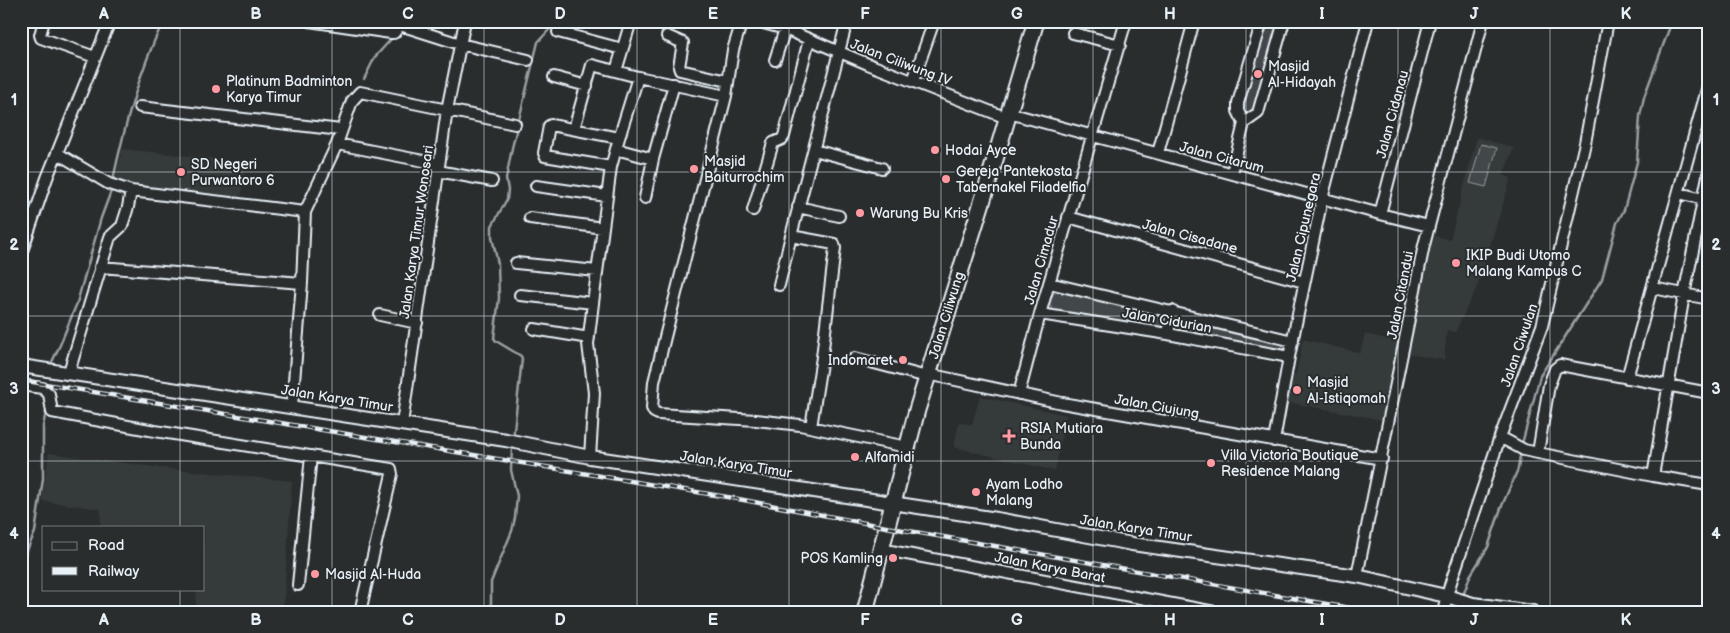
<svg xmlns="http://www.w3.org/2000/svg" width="1730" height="633" font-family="'Balsamiq Sans',sans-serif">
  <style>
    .built { fill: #363a3b }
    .green { fill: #424648; stroke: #959ca0 }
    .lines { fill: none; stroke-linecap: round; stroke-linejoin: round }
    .stream { stroke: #989fa3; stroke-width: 2.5 }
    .minor-casing { stroke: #e8f1f8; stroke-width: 14 }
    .tertiary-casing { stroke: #e8f1f8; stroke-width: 16 }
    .primary-casing { stroke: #e8f1f8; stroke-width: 19 }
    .minor { stroke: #2a2d2e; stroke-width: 10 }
    .tertiary { stroke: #2a2d2e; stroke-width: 12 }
    .primary { stroke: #2a2d2e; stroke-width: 15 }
    .rail-casing { stroke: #e8f1f8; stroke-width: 4.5 }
    .rail { stroke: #2a2d2e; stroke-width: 2.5; stroke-dasharray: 8; stroke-linecap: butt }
    .grid { fill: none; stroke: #e8f1f8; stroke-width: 1; stroke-opacity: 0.55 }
    .poi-dot { fill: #ff9aa2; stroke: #2a2d2e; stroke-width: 2 }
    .labels { text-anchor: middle; stroke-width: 4; stroke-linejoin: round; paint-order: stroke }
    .street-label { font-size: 14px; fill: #e8f1f8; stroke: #2a2d2e }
    .poi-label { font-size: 14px; fill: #e8f1f8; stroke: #2a2d2e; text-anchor: start }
    .neatline { fill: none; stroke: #e8f1f8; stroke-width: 2 }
    .grid-label { font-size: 16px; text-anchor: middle; font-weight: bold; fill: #e8f1f8 }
  </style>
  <rect width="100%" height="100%" fill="#2a2d2e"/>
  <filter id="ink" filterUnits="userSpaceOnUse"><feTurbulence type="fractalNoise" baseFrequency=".02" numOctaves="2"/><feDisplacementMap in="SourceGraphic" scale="10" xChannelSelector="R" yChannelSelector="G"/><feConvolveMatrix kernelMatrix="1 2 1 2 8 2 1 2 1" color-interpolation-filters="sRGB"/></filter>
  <g filter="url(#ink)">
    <path class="built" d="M1477,137L1514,148L1503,175L1511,178L1477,287L1455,332L1447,330L1444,360L1409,354L1433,235L1450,240Z
      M122,149L245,162L241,200L131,187L115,183Z
      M1365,334L1399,342L1383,420L1287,402L1292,374L1296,375L1303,339L1360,353Z
      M980,396L1066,415L1055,471L954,447L959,422L972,425Z
      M49,453L161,468L292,481L283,612H195L197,589H204V527H100L101,509L42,501Z"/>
    <path class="green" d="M1265,21H1281L1256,109L1250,114L1243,111L1241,105Z
      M1481,144L1497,148L1486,187L1470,183Z
      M1058,292L1164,315L1166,318L1165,327L1161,329L1053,310L1049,304C1050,298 1051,293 1058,292Z
      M1177,317L1283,343L1286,347L1283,349L1176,332L1173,329L1174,319Z"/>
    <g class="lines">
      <path class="stream" d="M364,79L375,57L393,37
        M113,180C124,128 138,75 161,26
        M51,364L60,345L77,303L101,218L111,191
        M513,439L522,359L521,356L496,341L494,338L499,298L498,264L492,237V226L507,199L508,190L506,179L512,148L538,42L557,21
        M1522,444L1540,376L1602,279L1617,223L1624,210L1637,162L1640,116L1644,97L1672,21
        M21,564L35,532L43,479V426L47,407
        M1463,596L1470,576L1488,547L1501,508L1518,469L1520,456
        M491,612V582L512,531L515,518L517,496L511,470L512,447"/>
      <g class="minor-casing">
        <path id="minor" d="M44,21L40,35L41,38L95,57
          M309,21L391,33H394L400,25L460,44L528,60
          M742,21L733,50L726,96L665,337L654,382L652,408L654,412L658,414L756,420L800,425L907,447
          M756,21L785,29L868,64L1007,118
          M558,32L622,49
          M1073,33L1120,45
          M667,36L683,43L679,67L680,70L728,81
          M775,60L785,29
          M616,71L631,21
          M554,77L587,86
          M638,77L726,96
          M913,81L934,21
          M140,107L341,130
          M1009,113L1380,214L1429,226
          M1244,123L1258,113L1284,21
          M574,129L592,65L638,77L619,138L611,167L593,303L588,344L594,393L590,457
          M337,144L439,164
          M616,149L653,159
          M814,150L882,168
          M57,153L109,184L131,191L128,207L122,226L110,237L69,372
          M1158,153L1194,21
          M611,167L545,156L544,153L549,126L551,125L619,138
          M438,171L492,181
          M1232,173L1244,123L1238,111V103L1262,21
          M536,186L607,196
          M1679,193L1703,199
          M645,198L653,159L674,84
          M798,207L839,216
          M753,210L773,143L782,139L784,136L809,40
          M305,212L337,144L352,101L360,92L515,124
          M1380,214L1430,21
          M1068,217L1304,282
          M530,218L603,228
          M21,254L47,178L110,21
          M516,263L597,271
          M100,267L302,283L305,212L131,191
          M1049,283L1293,341
          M779,285L791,236
          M1653,288L1709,299
          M520,295L593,303
          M1040,314L1168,334L1289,357
          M380,315L417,323
          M534,329L589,338
          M1168,334L1172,311
          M855,358L927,377
          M928,374L1062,403L1382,459
          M1627,378L1709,82
          M21,385L42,388L49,394L52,412L155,431L391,469L392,474L360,612
          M1019,394L1040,314L1126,21
          M292,406L302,283
          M402,424L447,110L465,21
          M811,427L822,357L835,248L834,244L791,236L847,21
          M1500,437L1524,450L1538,453L1653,476L1709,485
          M1274,441L1289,357L1322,199L1368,21
          M1538,453L1549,385L1555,369L1560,365L1709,393
          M1653,476L1684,295L1709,171
          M880,549L1215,612
          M1357,576L1424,245L1483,21
          M298,585L311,456
          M1443,612L1450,585L1500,437L1542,326L1585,143L1608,21"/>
      </g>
      <g class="tertiary-casing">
        <path id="tertiary" d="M21,366L506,440L590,457L997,519L1132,544L1357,576L1446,596L1473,604L1533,612"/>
      </g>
      <g class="primary-casing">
        <path id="primary" d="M865,612L917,410L988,183L1036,21"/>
      </g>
      <use href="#minor" class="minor"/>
      <use href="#tertiary" class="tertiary"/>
      <use href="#primary" class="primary"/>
      <g class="rail-casing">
        <path id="rail" d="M21,380L733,498L886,527L1372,612"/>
      </g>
      <use href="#rail" class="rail"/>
    </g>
  </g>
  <path class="grid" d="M180,21V527M332,21V612M484,21V612M637,21V612M789,21V612M941,21V612M1093,21V612M1246,21V612M1398,21V612M1550,21V612M21,172H1709M21,316H1709M21,461H1709M180,589V612"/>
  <g class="poi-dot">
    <circle cx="1258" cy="74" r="5"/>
    <circle cx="216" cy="89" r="5"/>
    <circle cx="935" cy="150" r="5"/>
    <circle cx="694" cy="169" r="5"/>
    <circle cx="181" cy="172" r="5"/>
    <circle cx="946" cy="179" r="5"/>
    <circle cx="860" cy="213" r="5"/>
    <circle cx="1456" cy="263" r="5"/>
    <circle cx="903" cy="360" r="5"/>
    <circle cx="1297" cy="390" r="5"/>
    <path d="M1006.5 428.5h5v5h5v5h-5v5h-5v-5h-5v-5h5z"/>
    <circle cx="855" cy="457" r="5"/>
    <circle cx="1211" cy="463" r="5"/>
    <circle cx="976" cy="492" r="5"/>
    <circle cx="893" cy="558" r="5"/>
    <circle cx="315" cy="574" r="5"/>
  </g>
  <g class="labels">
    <g class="street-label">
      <text transform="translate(901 62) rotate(21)" y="5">Jalan Ciliwung IV</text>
      <text transform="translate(1392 114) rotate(-75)" y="5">Jalan Cidanau</text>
      <text transform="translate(1222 157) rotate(15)" y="5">Jalan Citarum</text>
      <text transform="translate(1303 227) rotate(-77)" y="5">Jalan Cipunegara</text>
      <text transform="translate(416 232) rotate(-82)" y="5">Jalan Karya Timur Wonosari</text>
      <text transform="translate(1190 236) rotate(15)" y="5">Jalan Cisadane</text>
      <text transform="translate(1041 260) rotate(-74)" y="5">Jalan Cimadur</text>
      <text transform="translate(1400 295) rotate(-79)" y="5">Jalan Citandui</text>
      <text transform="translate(946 315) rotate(-73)" y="5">Jalan Ciliwung</text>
      <text transform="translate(1167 320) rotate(10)" y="5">Jalan Cidurian</text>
      <text transform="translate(1519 345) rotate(-71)" y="5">Jalan Ciwulan</text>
      <text transform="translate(337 398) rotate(9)" y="5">Jalan Karya Timur</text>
      <text transform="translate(1157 406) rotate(10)" y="5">Jalan Ciujung</text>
      <text transform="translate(736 464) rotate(9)" y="5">Jalan Karya Timur</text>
      <text transform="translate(1136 528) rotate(9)" y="5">Jalan Karya Timur</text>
      <text transform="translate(1050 567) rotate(11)" y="5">Jalan Karya Barat</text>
    </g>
    <g class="poi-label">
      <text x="1268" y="71">Masjid<tspan x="1268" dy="16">Al-Hidayah</tspan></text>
      <text x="226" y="86">Platinum Badminton<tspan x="226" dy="16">Karya Timur</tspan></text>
      <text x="945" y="155">Hodai Ayce</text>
      <text x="704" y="166">Masjid<tspan x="704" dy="16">Baiturrochim</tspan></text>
      <text x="191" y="169">SD Negeri<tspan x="191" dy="16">Purwantoro 6</tspan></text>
      <text x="956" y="176">Gereja Pantekosta<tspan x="956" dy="16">Tabernakel Filadelfia</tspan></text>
      <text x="870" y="218">Warung Bu Kris</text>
      <text x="1466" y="260">IKIP Budi Utomo<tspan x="1466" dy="16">Malang Kampus C</tspan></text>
      <text x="893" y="365" text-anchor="end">Indomaret</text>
      <text x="1307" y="387">Masjid<tspan x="1307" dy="16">Al-Istiqomah</tspan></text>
      <text x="1020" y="433">RSIA Mutiara<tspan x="1020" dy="16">Bunda</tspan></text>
      <text x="1221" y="460">Villa Victoria Boutique<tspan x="1221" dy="16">Residence Malang</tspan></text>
      <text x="865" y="462">Alfamidi</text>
      <text x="986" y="489">Ayam Lodho<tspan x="986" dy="16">Malang</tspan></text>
      <text x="883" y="563" text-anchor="end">POS Kamling</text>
      <text x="325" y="579">Masjid Al-Huda</text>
    </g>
  </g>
  <rect width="1730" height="633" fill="none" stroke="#2a2d2e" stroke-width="55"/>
  <rect x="42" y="526" width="162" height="65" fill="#2a2d2e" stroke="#767b7f"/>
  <rect x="52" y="542" width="25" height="8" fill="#2a2d2e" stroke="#767b7f"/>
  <text x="88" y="550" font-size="15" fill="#e8f1f8">Road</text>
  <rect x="52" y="567" width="25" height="8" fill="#e8f1f8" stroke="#767b7f"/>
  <text x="88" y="576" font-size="15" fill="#e8f1f8">Railway</text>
  <rect x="28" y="28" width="1674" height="578" class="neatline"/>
  <g class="grid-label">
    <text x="104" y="19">A</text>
    <text x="256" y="19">B</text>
    <text x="408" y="19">C</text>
    <text x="560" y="19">D</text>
    <text x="713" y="19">E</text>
    <text x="865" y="19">F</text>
    <text x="1017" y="19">G</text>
    <text x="1170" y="19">H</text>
    <text x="1322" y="19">I</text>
    <text x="1474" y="19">J</text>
    <text x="1626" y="19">K</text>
    <text x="14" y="105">1</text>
    <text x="1716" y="105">1</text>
    <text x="14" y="250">2</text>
    <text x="1716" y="250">2</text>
    <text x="14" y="394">3</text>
    <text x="1716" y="394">3</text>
    <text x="14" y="539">4</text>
    <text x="1716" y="539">4</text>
    <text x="104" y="625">A</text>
    <text x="256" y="625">B</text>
    <text x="408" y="625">C</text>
    <text x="560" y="625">D</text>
    <text x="713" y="625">E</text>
    <text x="865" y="625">F</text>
    <text x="1017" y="625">G</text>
    <text x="1170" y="625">H</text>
    <text x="1322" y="625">I</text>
    <text x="1474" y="625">J</text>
    <text x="1626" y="625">K</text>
  </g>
</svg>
